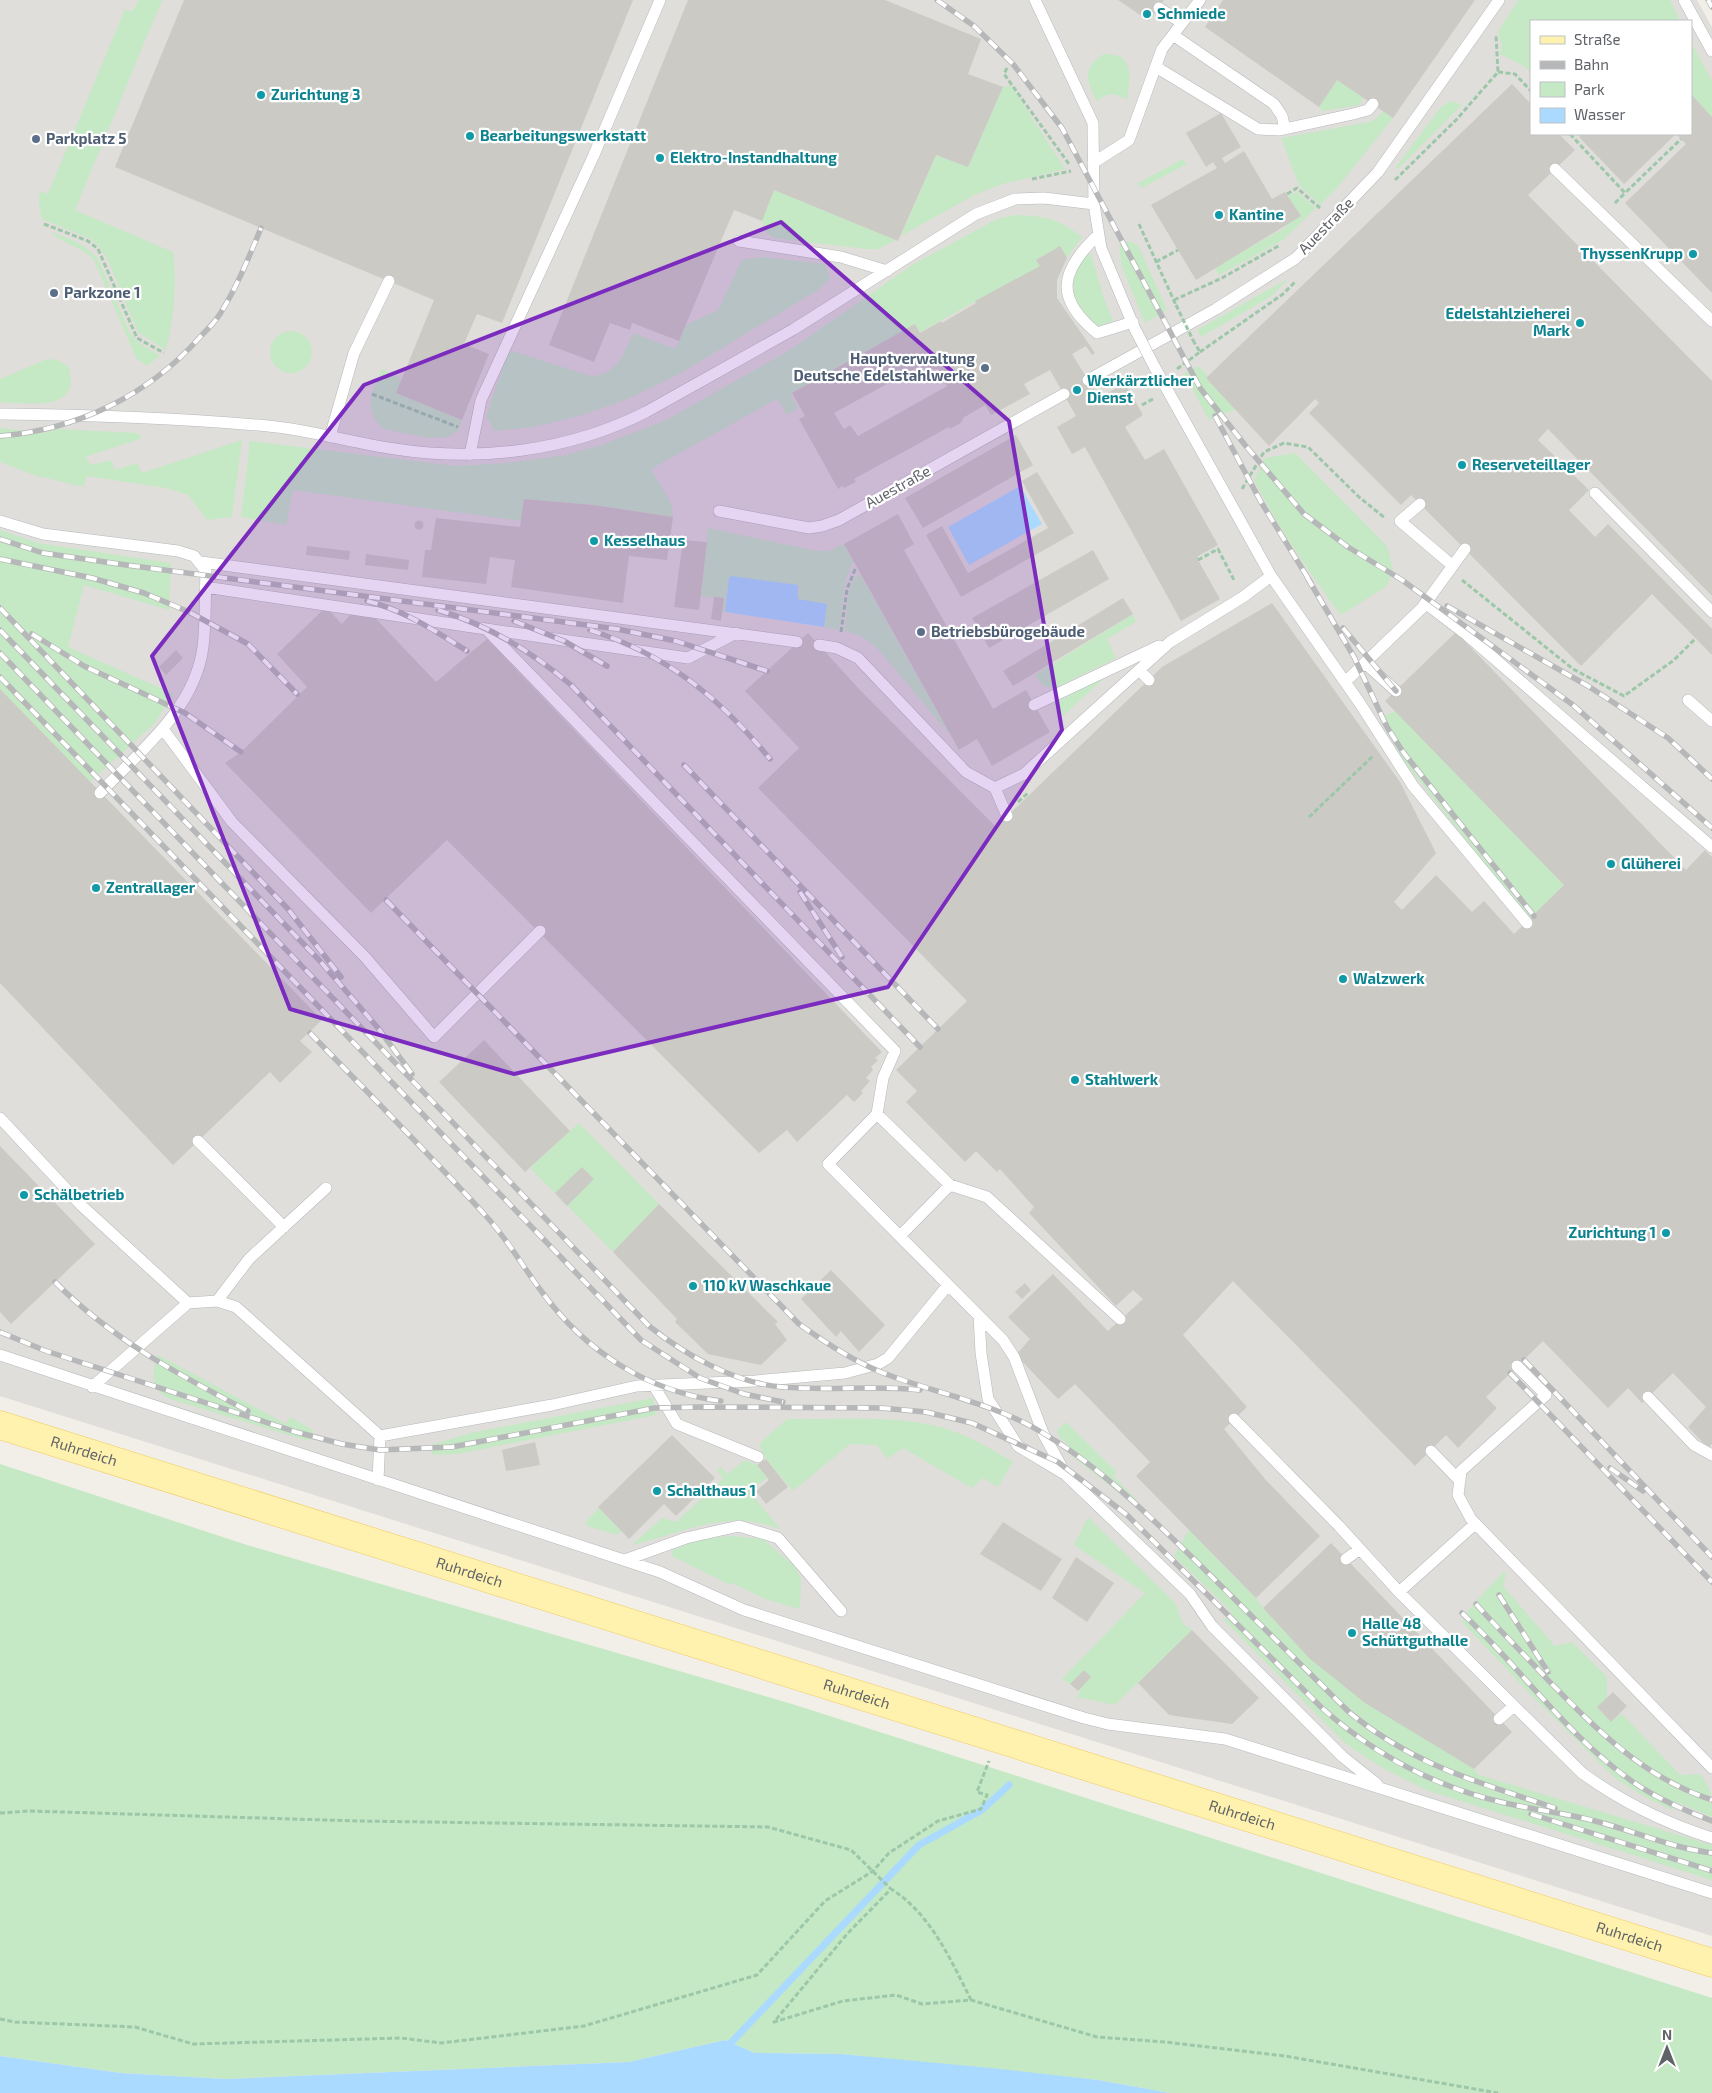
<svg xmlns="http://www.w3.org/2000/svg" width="1712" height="2093" font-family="'Exo 2',sans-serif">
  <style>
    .industrial { fill: #e0deda; fill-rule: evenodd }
    .green { fill: #c5e8c5 }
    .water { fill: #aadaff }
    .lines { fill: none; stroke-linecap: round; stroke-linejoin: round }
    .stream { stroke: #aadaff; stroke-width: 7 }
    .building { fill: #cccac5; fill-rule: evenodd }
    .lane-casing { stroke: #b5b8bc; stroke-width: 12 }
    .primary-casing { stroke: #f2c960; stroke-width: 29 }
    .path { stroke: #9cc7a9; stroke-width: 3; stroke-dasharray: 5 2.5; stroke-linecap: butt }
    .lane { stroke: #fff; stroke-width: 11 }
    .primary { stroke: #fff2af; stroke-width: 28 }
    .rail-casing { stroke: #b6b7b8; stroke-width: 5.5 }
    .rail { stroke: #fff; stroke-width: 4; stroke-dasharray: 11; stroke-linecap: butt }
    .lane-bridge-casing { stroke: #b5b8bc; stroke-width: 12; stroke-linecap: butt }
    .path-bridge { stroke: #9cc7a9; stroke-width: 3; stroke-dasharray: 5 2.5; stroke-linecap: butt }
    .lane-bridge { stroke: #fff; stroke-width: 11 }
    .marked { fill: #7b2cbf; fill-opacity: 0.2; stroke: #7b2cbf; stroke-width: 4; stroke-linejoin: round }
    .culture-dot { fill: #0f9aa8; stroke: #fff; stroke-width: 2 }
    .service-dot { fill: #5c6f8a; stroke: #fff; stroke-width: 2 }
    .labels { text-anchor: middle; stroke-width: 4.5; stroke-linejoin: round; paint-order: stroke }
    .culture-label { font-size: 15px; font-weight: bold; fill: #0d838f; stroke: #fff; text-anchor: start }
    .service-label { font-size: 15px; font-weight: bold; fill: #4e5e75; stroke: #fff; text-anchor: start }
    .street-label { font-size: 15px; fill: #5f6368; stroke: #fff }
  </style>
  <rect width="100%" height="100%" fill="#f1efe8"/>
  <path class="industrial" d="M0,0H1697L1712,27V1936L0,1396ZM1531,21H1691V134H1531Z"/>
  <path class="green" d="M139,0H162L75,210L173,252C177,282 174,320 166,350L138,332L108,260L100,248L91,239L42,219C40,210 37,200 41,191L48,194L125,9L132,12Z
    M1518,0H1670L1680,21H1531V73L1524,66L1500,54L1502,45L1498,32Z
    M1691,42L1712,81V117L1691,94Z
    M1104,54C1136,53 1130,77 1127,100C1116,93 1106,92 1097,102C1088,82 1080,68 1104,54Z
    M1337,80L1364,97L1359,105L1323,111L1319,107Z
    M1011,86L1065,169L1006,183L976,194L901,236L936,155L968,167L1003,87Z
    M1450,101L1462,105L1397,170L1396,167L1441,107Z
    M1383,111L1393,118L1337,188L1320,205L1299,185L1281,138L1369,122L1377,118Z
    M1183,159L1187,164L1141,188L1138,183Z
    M774,190L896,240L878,249H866L773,238L766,232L762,221Z
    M1297,192L1316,208L1283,240L1219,275L1214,268L1288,226L1286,223L1300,216L1288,196Z
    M1015,215C1044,216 1058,218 1082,237L1067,258L1060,247L1036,260L1040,266L920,332L915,324L790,394L798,408L787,415L777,399L651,469L672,505L673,517L594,505L525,499L521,521L293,490L286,525L241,517L250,441L456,466L507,463L567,455L604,444L666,420L790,350L912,265L997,219Z
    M50,231C68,239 85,243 98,259L129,331L136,341L160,356L147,366L136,358L94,260C82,246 62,245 50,231Z
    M1127,241L1138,245L1167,310L1145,323L1122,267L1119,245Z
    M1091,254L1104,299L1113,321L1096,327C1071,300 1066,287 1085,256Z
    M762,257L825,264L830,279L818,290L681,373L628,399L579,416L534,427L495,431L486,416L509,350L591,376C617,375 624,353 633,333L675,349L686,325L718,310L742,260Z
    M1289,278L1272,296L1201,337L1197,330Z
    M270 352a21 21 0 1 1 42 0a21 21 0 1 1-42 0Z
    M47,359L57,360L68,366C84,413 28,403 0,402V379Z
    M1199,366L1208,376L1206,378L1236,409L1209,420L1184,373Z
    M382,369L402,379L396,393L462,420L459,430L448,437L429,438L384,429C361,409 372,393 382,369Z
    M0,428L43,433L58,429L137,433L141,436L140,439L85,457L91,465L111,460L115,470L137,463L142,473L242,440L232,517L207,520L188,495L166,488L87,476L83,487L34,475L0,462Z
    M1295,453L1387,546L1393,569L1387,586L1341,615C1308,571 1279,529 1254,480L1265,458Z
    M708,528L817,551H828L844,544L853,561L846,579L839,630L824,627L826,604L798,599L799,586L729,578L725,612H722L724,598L701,596Z
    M0,530L38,543L171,563L169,610L84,585L68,647L174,694L154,724L90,782L0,689Z
    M860,574L950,735L877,648L861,636L845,631C847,613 845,585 860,574Z
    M1133,614L1136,622L1107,639L1116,658L1057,687C1046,688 1039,685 1035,675Z
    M1098,678L1102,680L1063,716L1054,704Z
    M1396,711L1564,885L1530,920L1402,759L1379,718Z
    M579,1123L659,1204L613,1252L530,1168Z
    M158,1355L286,1424L290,1417L313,1430L309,1441L170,1399C150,1389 151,1374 158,1355Z
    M653,1398L656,1415L457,1454L433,1455L428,1446L470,1433Z
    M787,1419C835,1420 898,1415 944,1428C969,1435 991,1449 1013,1462L998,1487L982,1478L972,1488L903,1448L887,1459L877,1445L850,1444L793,1491L766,1459L759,1444Z
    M1066,1422L1117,1472L1113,1476L1137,1500L1134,1505L1067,1452L1070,1446L1059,1437L1057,1430Z
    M745,1460L757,1465L767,1478L749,1491L781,1530C727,1507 685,1533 632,1545L662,1518L676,1522L723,1479L717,1469L720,1466L727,1474Z
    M0,1464L247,1545L792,1704L1712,1998V2093H1170L1098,2080L841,2054L755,2053L725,2040L629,2062L226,2079L121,2073L0,2056Z
    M599,1508L621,1531L618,1535L586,1526L587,1520Z
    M1088,1517L1176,1604L1183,1624L1192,1630L1115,1705L1076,1697L1081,1691L1062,1679L1145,1593L1074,1545Z
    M1189,1530L1256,1598L1263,1608L1474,1769L1479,1775L1712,1845V1880L1426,1790L1384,1769L1346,1744L1224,1620L1232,1612L1174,1556Z
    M732,1536L763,1539L795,1567L801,1579L800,1609L765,1599L732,1583L730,1585L672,1556V1550L701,1539Z
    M1504,1571L1506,1573L1503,1586L1555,1646L1572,1642L1607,1677V1698L1611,1721L1622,1714L1680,1775L1700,1774C1712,1788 1712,1798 1712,1817L1677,1802L1672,1810L1645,1797L1615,1778L1534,1698L1462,1622L1469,1609Z"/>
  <path class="water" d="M1020,486L1042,524L969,565L948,527Z
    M731,576L798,585V599L827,604L824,627L725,612L729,578Z
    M725,2040L755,2053L841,2054L991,2068L1098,2080L1170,2093H0V2056L121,2073L226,2079L629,2062Z"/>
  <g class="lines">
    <path class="stream" d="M725,2049L919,1845L982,1810L1009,1785"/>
  </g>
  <path class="building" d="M184,0H633L502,323L477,314L464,344L489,354L462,420L396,393L434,300L115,167Z
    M688,0H885L981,39L968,74L1003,87L968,167L936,155L898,241L774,190L762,221L734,210L679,341L632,323L630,330L610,323L594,362L549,345Z
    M1118,0H1164L1149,21Z
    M1223,0H1475L1393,118L1337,80L1319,107L1205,27Z
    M1512,84L1531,104V134H1559L1575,150L1528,195L1712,381V596L1548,429L1538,440L1589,490L1569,510L1595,537L1608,524L1712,629V655L1652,594L1581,666L1411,495L1401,505L1309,413L1319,403L1315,399L1269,446L1206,378Z
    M1691,94L1712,117V293L1625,203L1686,144L1676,134L1624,184L1579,137L1583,134H1691Z
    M1221,113L1241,147L1222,158L1225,163L1244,151L1272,199L1285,192L1301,216L1196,280L1151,205L1217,168L1213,162L1206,167L1186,133Z
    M1060,246L1067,258L1057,280V298L1095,353L1092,355L1086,346L1072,354L1099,398L1125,383L1143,415L1125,427L1145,460L1164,449L1218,545L1198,556V560L1220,599L1181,621L1085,447L1072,454L1057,427L1076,416L1050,370L1024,384L1030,394L1028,395L991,415L985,405L963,418L962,422L950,429L949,427L854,479L856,482L844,488L842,486L838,489L799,419L805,416L792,393L915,324L920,333L941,321L942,323L976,303L975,301L1040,266L1036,260ZM920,366L926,370L938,369L947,386L858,436L850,425L844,429L834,413Z
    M1016,435L1033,465L923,528L905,498Z
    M1037,472L1074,533L961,597L926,535L942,526L968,573L1048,528L1022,481Z
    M524,499L594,505L673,517L667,560L629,556L623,603L511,587L515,560L490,557L486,584L422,577L425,550H431L436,518L520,527Z
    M898,514L914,544L904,550L993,709L1026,690L1050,732L992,766L977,739L959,750L844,544Z
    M414.5 525a4.5 4.5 0 1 1 9 0a4.5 4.5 0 1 1-9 0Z
    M683,540L707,542L699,610L674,607Z
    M307,546L350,551L349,560L306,555Z
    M1093,550L1109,579L989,648L972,618Z
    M366,554L409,560L408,570L365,565Z
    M714,597L724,598L721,621L711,619Z
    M1123,598L1133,614L1013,686L1003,671Z
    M361,603L436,682L487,639L882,1052L875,1058L878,1060L871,1067L873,1070L866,1078L870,1081L861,1091L863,1093L854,1102L847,1095L797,1142L787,1130L759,1153L447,840L371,913L225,763L241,752L307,687L277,654L326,607L342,624Z
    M1272,603L1400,782L1436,853L1394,902L1402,910L1436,875L1472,912L1484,901L1514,934L1564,885L1385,701L1456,632L1686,870L1705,850L1712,857V1444L1708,1448L1688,1427L1706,1407L1673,1373L1642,1403L1628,1388L1608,1408L1543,1341L1486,1397L1497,1408L1458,1448L1446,1435L1415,1466L1233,1281L1183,1335L1247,1407L1224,1429L1265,1479L1320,1536L1256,1598L1136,1476L1150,1462L1075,1384L1058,1399L1016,1355L1030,1339L1008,1317L1053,1274L1108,1331L1143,1299L1133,1290L1116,1306L1029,1213L1034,1207L1000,1169L997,1172L976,1151L965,1162L906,1102L917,1091L896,1070L967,1001L758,788L799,748L745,691L808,633L860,690L996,827L1162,667Z
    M176,650L183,658L166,675L159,667Z
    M0,689L322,1020L300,1041L312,1052L280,1083L270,1072L173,1165L0,983Z
    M484,1040L570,1131L525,1172L439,1082Z
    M0,1146L95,1244L11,1324L0,1312Z
    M582,1167L594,1179L567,1206L555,1193Z
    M659,1204L778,1322L775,1324L787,1340L761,1365L708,1354L675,1322L677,1319L613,1252Z
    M831,1270L885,1325L859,1352L841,1331L836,1337L801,1299Z
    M1025,1283L1031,1290L1022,1299L1015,1292Z
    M672,1435L715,1478L676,1516L664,1504L629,1539L598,1507Z
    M535,1442L540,1465L506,1471L502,1450Z
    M766,1459L788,1487L766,1504L756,1491L769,1480L757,1465Z
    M1003,1522L1062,1559L1041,1591L980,1554Z
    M1331,1543L1512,1732L1474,1769L1365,1703L1309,1658L1263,1608Z
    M1076,1557L1114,1583L1087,1622L1052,1598Z
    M1192,1630L1259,1698L1232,1724L1169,1715L1138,1683Z
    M1084,1670L1091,1677L1078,1691L1070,1684Z
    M1613,1692L1627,1706L1611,1722L1597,1707Z"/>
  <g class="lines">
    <g class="lane-casing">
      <path id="lane" d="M1035,0L1093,123L1094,204
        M1684,0L1712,51
        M1159,8L1182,23
        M1173,35L1274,104L1282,116L1285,129
        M1156,67L1258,129L1280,130L1353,114L1368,110L1373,104
        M1093,163L1129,140L1162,49L1200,0
        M1555,169L1712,321
        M1098,235C1060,271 1054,298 1097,333L1133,322
        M739,241L841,257L887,271
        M1154,366L1271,576L1359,702L1413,786L1527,923
        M1088,380L1216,309L1296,258L1378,172L1499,0
        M0,414C89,415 179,418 268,426C311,430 353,443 395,449C479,462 569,451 646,412L794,329L976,214L1015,199L1044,198L1094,204L1101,248L1134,327
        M330,437L354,353L389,281
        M470,455L481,400L593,157L660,0
        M1595,493L1712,612
        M1420,504L1400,521L1453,566
        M719,511L809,528L822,526L839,520L1064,394
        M0,521L43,534L178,551L194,556L206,571C205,596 206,622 203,647C195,709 140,751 100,793
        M201,562L797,642
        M205,587L486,629L895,1051L883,1078L877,1114
        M1425,603L1467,635L1712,847
        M486,629L688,658L736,633
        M819,645L837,648L858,658L966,772L995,788L1024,774L1170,642L1243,597L1271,576
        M1365,663L1396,691
        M1139,670L1149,680
        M1345,682L1422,608L1465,549
        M1688,700L1712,721
        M1034,705L1159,646
        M163,729L232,822L365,957L434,1037L540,931
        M995,788L1007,816
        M0,1118L82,1206L188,1303
        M198,1141L284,1227
        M950,1185L987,1197L1120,1319
        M900,1236L950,1185L877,1114L828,1164L1003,1340L1014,1357L1043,1433L1066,1475L1190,1594L1212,1626L1343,1757L1377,1784
        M217,1301L249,1259L326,1188
        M979,1316L981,1353L988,1399L1018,1446L1063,1473
        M0,1355L660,1572L744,1610L1084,1718L1108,1724L1225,1739L1712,1893
        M1517,1366L1546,1395L1461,1471L1458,1495L1471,1519L1712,1768
        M654,1386L677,1424L758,1457
        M92,1387L188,1303L217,1301L236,1307L380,1436
        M1648,1397L1694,1445L1712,1455
        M1234,1419L1339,1526L1399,1592L1582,1773C1622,1802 1665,1823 1712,1838
        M1431,1451L1460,1481
        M378,1480L380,1436L552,1405L637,1386L755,1381L845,1373L878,1364L888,1358L948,1285
        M1346,1559L1360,1549
        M625,1560L686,1538L739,1526L778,1538L841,1611
        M1399,1592L1475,1524
        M1499,1719L1514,1706"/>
    </g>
    <g class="primary-casing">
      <g id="primary">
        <path id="s1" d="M0,1425L1712,1963"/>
      </g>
    </g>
    <path class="path" d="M1007,68L1004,74L1069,164
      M1498,72L1515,74L1531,91
      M1570,134L1625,193L1681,139
      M1032,179L1071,171
      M1395,180L1456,120L1498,72L1496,35
      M1287,194L1297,188L1320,208
      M1615,203L1625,193
      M44,224L88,241L98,249L137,338L164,353
      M1139,224L1176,305
      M1156,262L1178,250
      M1174,300L1222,278L1280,245
      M1200,352L1283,294L1296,281
      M1177,369L1200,352L1194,342
      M372,394L458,427
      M1142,405L1153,399
      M1242,489L1264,452L1284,443L1308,447L1359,497L1385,518
      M1198,560L1218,549L1235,582
      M1462,580L1573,669L1624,696L1674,660L1695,639
      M841,632L847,589L856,567
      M1018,802L1028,793
      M1309,817L1373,756
      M0,1813L29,1811L358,1821L768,1827L851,1850L891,1889
      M971,2000C951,1960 930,1913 891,1889L847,1934L774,2022L843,2001L896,1995L922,2004L971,2000L1097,2037L1165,2042L1285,2056L1498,2093
      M0,2019L15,2022L135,2027L193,2044L401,2038L441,2043L584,2026L757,1975L825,1901L873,1871L889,1853L938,1821L981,1809L987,1795L977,1792L989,1761"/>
    <use href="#lane" class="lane"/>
    <use href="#primary" class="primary"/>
    <g class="rail-casing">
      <path id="rail" d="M937,0L974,26L1013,64L1062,128L1200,388L1245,445L1304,514L1348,547L1402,580L1573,705L1712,828
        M1708,0L1712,7
        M1215,416L1261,502L1311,583
        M0,436C77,430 149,395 200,337C207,330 215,322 220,314C237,287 249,257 261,228
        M0,539L43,553L126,565L617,629L676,641L767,671
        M0,559L92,578L144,593L189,612L248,644L297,694
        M1307,577L1354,657L1387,727L1403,752L1534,916
        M367,601C404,610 435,631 467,651
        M1447,606L1588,686L1668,738L1712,779
        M0,608L288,909L341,977
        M438,610C488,625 531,651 571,685L920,1047
        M514,621L564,641L607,666
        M1343,628L1396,691
        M0,630L319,960L378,1028L412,1074
        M590,630C667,655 719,697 770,759
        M32,634L84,666L185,713L241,752
        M0,653L649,1326C685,1355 735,1383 782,1387C828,1391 874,1385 920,1390
        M0,677L641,1340L700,1378L744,1394L783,1402
        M684,765L938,1029
        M800,892L842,957
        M386,900L799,1324C829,1345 859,1365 894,1377C944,1395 997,1405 1043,1433C1102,1468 1150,1517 1199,1564C1249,1614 1300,1663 1350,1713C1415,1766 1478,1782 1555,1808
        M310,1033C369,1094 429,1154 486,1216C508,1240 523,1267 542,1292C585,1351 648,1392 721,1401
        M55,1282C112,1339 177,1374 248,1411
        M0,1332L46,1351L296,1432L342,1444L380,1450L452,1447L654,1408L699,1407L881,1408L926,1412L972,1423L1058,1462L1127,1515L1322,1708C1375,1755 1435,1787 1505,1803C1535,1810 1565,1813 1595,1821C1634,1831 1672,1848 1712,1853
        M1524,1360L1712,1557
        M1510,1373L1712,1582
        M1610,1468L1643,1491
        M1499,1595L1548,1672
        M1476,1604C1499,1630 1524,1654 1547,1679C1596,1729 1644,1778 1712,1800
        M1462,1613C1520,1667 1567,1736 1633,1782C1658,1799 1684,1810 1712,1821
        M1531,1814L1712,1871"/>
    </g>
    <use href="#rail" class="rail"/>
    <g class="lane-bridge-casing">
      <path id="lane-bridge" d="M1134,327L1154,366"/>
    </g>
    <path class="path-bridge" d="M1176,305L1194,342"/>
    <use href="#lane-bridge" class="lane-bridge"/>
  </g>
  <path class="marked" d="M781,222L1009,421L1062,730L888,987L514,1074L290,1009L152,656L364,385Z"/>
  <g class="culture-dot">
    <circle cx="1147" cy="14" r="5"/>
    <circle cx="261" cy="95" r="5"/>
    <circle cx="470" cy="136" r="5"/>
    <circle cx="660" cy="158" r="5"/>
    <circle cx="1219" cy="215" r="5"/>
    <circle cx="1693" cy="254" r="5"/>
    <circle cx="1580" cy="323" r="5"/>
    <circle cx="1077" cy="390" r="5"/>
    <circle cx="1462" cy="465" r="5"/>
    <circle cx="594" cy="541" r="5"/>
    <circle cx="1611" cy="864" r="5"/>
    <circle cx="96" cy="888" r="5"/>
    <circle cx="1343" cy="979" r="5"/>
    <circle cx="1075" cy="1080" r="5"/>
    <circle cx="24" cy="1195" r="5"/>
    <circle cx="1666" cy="1233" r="5"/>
    <circle cx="693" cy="1286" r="5"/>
    <circle cx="657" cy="1491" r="5"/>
    <circle cx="1352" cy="1633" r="5"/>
  </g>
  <g class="service-dot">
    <circle cx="36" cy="139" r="5"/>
    <circle cx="54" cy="293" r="5"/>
    <circle cx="985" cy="368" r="5"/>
    <circle cx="921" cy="632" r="5"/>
  </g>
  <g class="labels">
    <g class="culture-label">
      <text x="1157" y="19">Schmiede</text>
      <text x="271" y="100">Zurichtung 3</text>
      <text x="480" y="141">Bearbeitungswerkstatt</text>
      <text x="670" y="163">Elektro-Instandhaltung</text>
      <text x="1229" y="220">Kantine</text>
      <text x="1683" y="259" text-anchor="end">ThyssenKrupp</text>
      <text x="1570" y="319" text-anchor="end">Edelstahlzieherei<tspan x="1570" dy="17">Mark</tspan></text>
      <text x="1087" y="386">Werkärztlicher<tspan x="1087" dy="17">Dienst</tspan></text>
      <text x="1472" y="470">Reserveteillager</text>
      <text x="604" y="546">Kesselhaus</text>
      <text x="1621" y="869">Glüherei</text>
      <text x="106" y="893">Zentrallager</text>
      <text x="1353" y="984">Walzwerk</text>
      <text x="1085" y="1085">Stahlwerk</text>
      <text x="34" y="1200">Schälbetrieb</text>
      <text x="1656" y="1238" text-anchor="end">Zurichtung 1</text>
      <text x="703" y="1291">110 kV Waschkaue</text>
      <text x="667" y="1496">Schalthaus 1</text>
      <text x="1362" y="1629">Halle 48<tspan x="1362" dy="17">Schüttguthalle</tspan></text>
    </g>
    <g class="service-label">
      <text x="46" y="144">Parkplatz 5</text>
      <text x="64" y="298">Parkzone 1</text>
      <text x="975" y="364" text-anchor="end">Hauptverwaltung<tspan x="975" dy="17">Deutsche Edelstahlwerke</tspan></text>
      <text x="931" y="637">Betriebsbürogebäude</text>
    </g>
    <g class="street-label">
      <text transform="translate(1326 226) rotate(-46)" y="5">Auestraße</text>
      <text transform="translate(898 487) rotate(-29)" y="5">Auestraße</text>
      <text dy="5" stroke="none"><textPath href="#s1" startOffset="88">Ruhrdeich</textPath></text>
      <text dy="5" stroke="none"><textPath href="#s1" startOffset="492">Ruhrdeich</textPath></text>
      <text dy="5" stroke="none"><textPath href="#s1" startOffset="898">Ruhrdeich</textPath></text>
      <text dy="5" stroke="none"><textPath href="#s1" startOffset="1302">Ruhrdeich</textPath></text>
      <text dy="5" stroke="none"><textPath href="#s1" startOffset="1708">Ruhrdeich</textPath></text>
    </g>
  </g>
  <rect x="1530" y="20" width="162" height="115" fill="#ffffff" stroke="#bfc1c3"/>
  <rect x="1540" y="36" width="25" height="8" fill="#fff2af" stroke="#bfc1c3"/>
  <text x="1574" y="45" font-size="15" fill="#5f6368">Straße</text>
  <rect x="1540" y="61" width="25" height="8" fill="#b6b7b8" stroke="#bfc1c3"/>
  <text x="1574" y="70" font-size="15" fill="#5f6368">Bahn</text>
  <rect x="1540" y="82" width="25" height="15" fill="#c5e8c5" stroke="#bfc1c3"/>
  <text x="1574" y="95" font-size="15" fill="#5f6368">Park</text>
  <rect x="1540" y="108" width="25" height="15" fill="#aadaff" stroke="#bfc1c3"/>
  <text x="1574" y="120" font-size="15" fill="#5f6368">Wasser</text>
  <g transform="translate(1667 2048)" stroke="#ffffff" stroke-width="4" paint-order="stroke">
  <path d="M0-4L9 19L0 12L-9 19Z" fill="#5f6368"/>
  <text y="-8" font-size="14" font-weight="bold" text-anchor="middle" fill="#5f6368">N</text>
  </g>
</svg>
